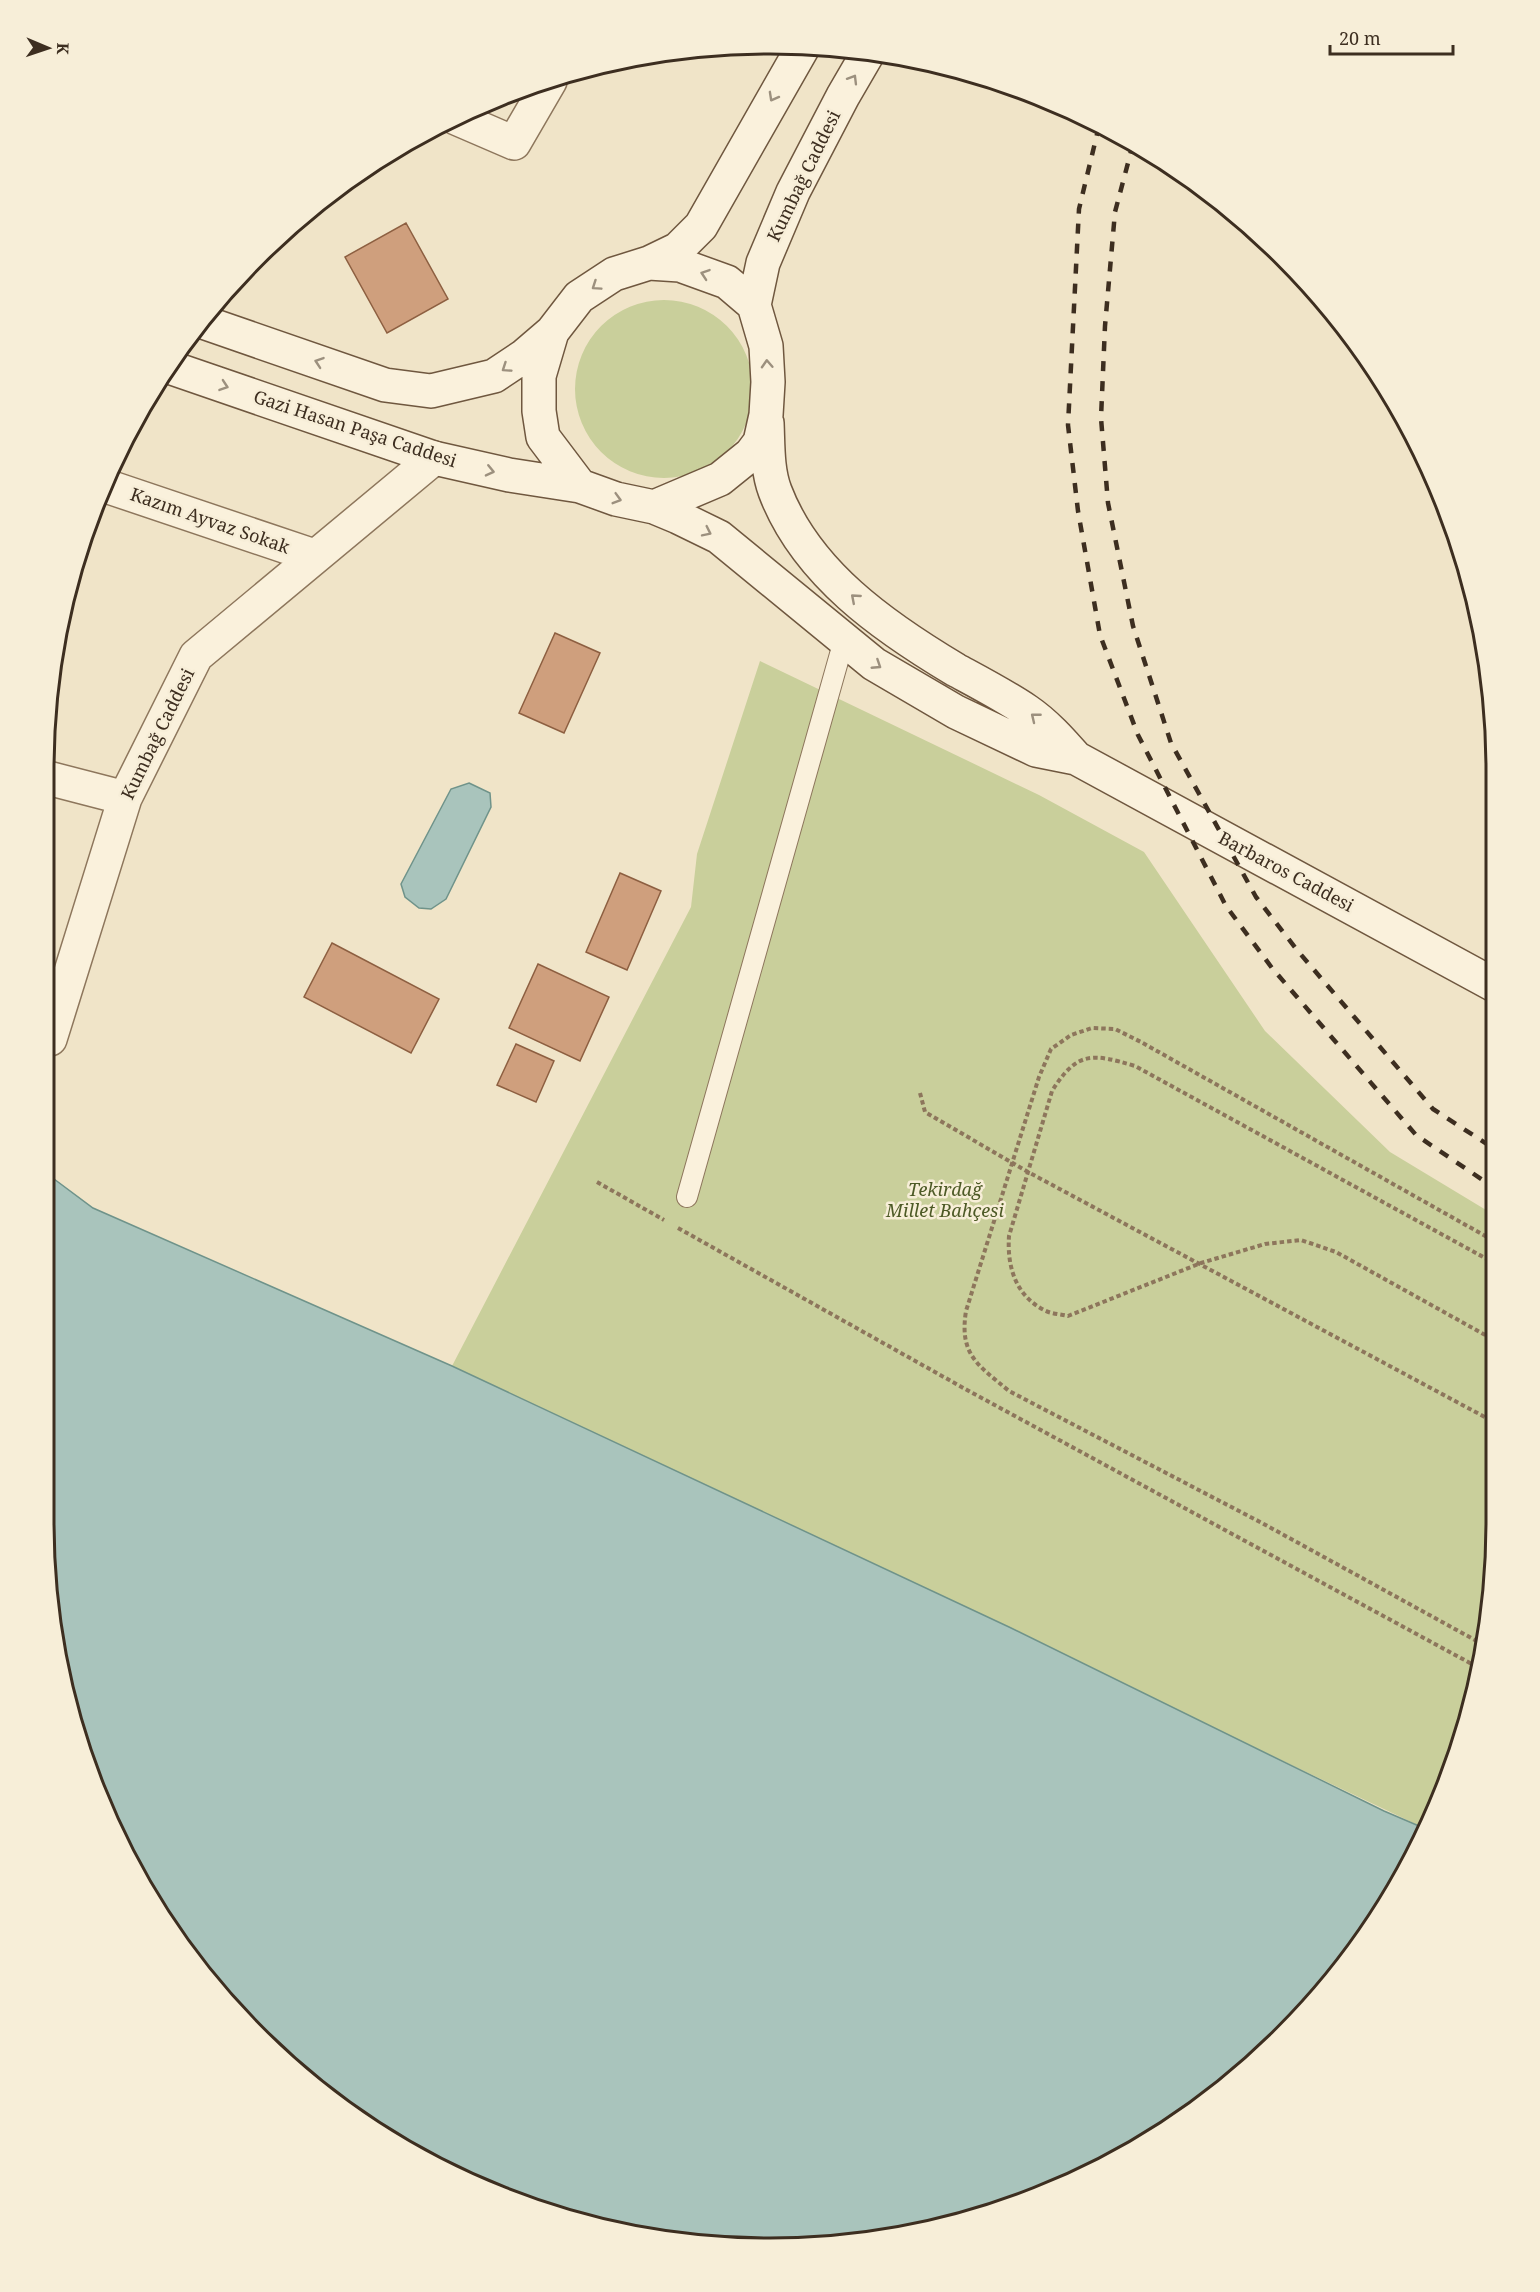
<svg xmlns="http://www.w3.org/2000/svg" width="1540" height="2292" font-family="'Noto Serif',serif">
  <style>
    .green { fill: #c9cf9b }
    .water { fill: #a9c4bc; stroke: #6f938a; stroke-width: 1.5 }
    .building { fill: #cf9f7d; stroke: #8d5f41; stroke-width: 1.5 }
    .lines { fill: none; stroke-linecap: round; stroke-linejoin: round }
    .lane-casing { stroke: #8d765c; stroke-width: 22 }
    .street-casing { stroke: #8d765c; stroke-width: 36 }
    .secondary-casing { stroke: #6f573f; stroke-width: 36 }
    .path { stroke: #8d765c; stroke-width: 4; stroke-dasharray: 4.5 3; stroke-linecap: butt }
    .lane { stroke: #faf1dc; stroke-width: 20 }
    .street { stroke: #faf1dc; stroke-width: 33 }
    .secondary { stroke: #faf1dc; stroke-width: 33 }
    .rail { stroke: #3d2e20; stroke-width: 4.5; stroke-dasharray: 10 10; stroke-linecap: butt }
    .oneway { stroke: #9c907e }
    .labels { text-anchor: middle; stroke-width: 5; stroke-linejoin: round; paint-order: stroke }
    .street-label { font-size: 18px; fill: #3d2e20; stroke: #f7eed8 }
    .park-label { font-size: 18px; font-style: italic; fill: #4d5a26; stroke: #f7eed8 }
    .rim { fill: none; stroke: #3d2e20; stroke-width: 3 }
  </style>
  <rect width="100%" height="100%" fill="#f0e4c8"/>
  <path class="green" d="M575 389a89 89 0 1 1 178 0a89 89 0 1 1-178 0Z
    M760,661L1039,795L1144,852L1265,1031L1390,1152L1496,1216V1522L1483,1663L1426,1829L452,1366L691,907L697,854Z"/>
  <path class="water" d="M469,783L490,793L491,807L446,899L431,909L419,908L405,897L401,884L451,789Z
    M46,1173L93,1208L452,1366L1009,1627L1384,1811L1426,1829L1421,1844L1374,1926L1284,2035L1133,2151L1004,2210L912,2234L722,2247L582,2224L492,2193L327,2098L256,2035L166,1926L82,1755L50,1617Z"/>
  <path class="building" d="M406,223L448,299L387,333L345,257Z
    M555,633L600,653L564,733L519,713Z
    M620,873L661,891L627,970L586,952Z
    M332,943L439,999L411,1053L304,997Z
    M538,964L609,997L580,1061L509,1028Z
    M516,1044L554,1061L536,1102L497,1085Z"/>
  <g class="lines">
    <g class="lane-casing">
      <path id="lane" d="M687,1197L844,640"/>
    </g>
    <g class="street-casing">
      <path id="street" d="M456,118L514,143L550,81
        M106,486L314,556
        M44,777L125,798
        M50,1039L125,798L196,656L434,458"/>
    </g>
    <g class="secondary-casing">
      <path id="secondary" d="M649,263L678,249L701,226L803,47
        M754,305L763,263L793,192L843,96L868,53
        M200,321L385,385L431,391L494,376L524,356L552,332
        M169,367L434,458L509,475L580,486L616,499L654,507L678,517L719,537L874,664L956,712L1036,750L1076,758L1496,986
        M767,423C768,445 767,470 775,491C806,573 884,627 956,670C980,683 1005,696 1027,711C1046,724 1061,741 1076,758
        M580,486L543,437L539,411V376L552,332L579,297L614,274L649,263L680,265L727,282L754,305L766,346L768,382L766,415L760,442L751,454L720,479L654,507"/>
    </g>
    <path class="path" d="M920,1093L925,1112L1028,1172L1496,1423
      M597,1182L664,1220
      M678,1228L967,1390L1481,1669
      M1496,1264L1135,1066C1092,1053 1077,1051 1052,1091L1009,1236C1007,1266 1015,1295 1044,1310C1051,1314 1060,1314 1068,1316L1201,1263L1265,1244L1301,1240L1336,1252L1496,1341
      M1484,1645L1262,1523L1009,1391C978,1365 959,1355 966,1311L1039,1077L1051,1049L1071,1035L1092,1028L1115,1029L1141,1042L1496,1242"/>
    <use href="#lane" class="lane"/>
    <use href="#street" class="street"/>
    <use href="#secondary" class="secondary"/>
    <path class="rail" d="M1099,126L1079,209L1068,425L1078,511L1100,635L1138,735L1226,906L1272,968L1416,1135L1496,1189
      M1133,144L1115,212L1105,326L1101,418L1108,503L1133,626L1171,743L1256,897L1297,950L1433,1109L1496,1150"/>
  </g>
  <defs><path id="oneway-chevron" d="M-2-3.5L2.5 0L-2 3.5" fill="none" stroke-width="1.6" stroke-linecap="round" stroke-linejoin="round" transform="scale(1.5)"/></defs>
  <g class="oneway">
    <use href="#oneway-chevron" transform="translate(853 79) rotate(-59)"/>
    <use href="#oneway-chevron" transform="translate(773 97) rotate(119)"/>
    <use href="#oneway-chevron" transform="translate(705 274) rotate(-161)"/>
    <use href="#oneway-chevron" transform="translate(596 286) rotate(146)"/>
    <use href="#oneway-chevron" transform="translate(319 362) rotate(-161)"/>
    <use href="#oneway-chevron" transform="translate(767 364) rotate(-93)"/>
    <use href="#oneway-chevron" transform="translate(506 368) rotate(146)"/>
    <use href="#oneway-chevron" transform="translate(224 386) rotate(19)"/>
    <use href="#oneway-chevron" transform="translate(490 471) rotate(13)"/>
    <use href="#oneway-chevron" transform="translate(617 499) rotate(16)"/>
    <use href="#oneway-chevron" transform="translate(707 532) rotate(26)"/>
    <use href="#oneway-chevron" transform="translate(855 598) rotate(-139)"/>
    <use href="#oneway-chevron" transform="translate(877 665) rotate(33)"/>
    <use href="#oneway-chevron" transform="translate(1035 717) rotate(-141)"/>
  </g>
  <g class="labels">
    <g class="street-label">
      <text transform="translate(804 176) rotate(-64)" y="6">Kumbağ Caddesi</text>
      <text transform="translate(355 429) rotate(18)" y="6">Gazi Hasan Paşa Caddesi</text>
      <text transform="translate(210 521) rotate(19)" y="6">Kazım Ayvaz Sokak</text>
      <text transform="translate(158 734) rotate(-64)" y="6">Kumbağ Caddesi</text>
      <text transform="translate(1286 872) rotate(28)" y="6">Barbaros Caddesi</text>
    </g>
    <g class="park-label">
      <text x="945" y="1196">Tekirdağ<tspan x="945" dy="21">Millet Bahçesi</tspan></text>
    </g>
  </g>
  <path d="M0 0H1540V2292H0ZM770 54H770A716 716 0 0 1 1486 770V1522A716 716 0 0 1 770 2238H770A716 716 0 0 1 54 1522V770A716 716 0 0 1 770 54Z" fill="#f7eed8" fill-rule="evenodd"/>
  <path class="rim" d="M770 54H770A716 716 0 0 1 1486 770V1522A716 716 0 0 1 770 2238H770A716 716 0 0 1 54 1522V770A716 716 0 0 1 770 54Z"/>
  <g transform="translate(48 48) rotate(92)" stroke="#f7eed8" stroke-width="4.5" paint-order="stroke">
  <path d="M0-4.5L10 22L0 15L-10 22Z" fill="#3d2e20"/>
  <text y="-9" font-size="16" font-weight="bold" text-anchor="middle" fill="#3d2e20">K</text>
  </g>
  <path d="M1330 45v9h123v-9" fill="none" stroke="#3d2e20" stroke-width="3"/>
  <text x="1339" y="45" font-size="18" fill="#3d2e20" stroke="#f7eed8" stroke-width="4.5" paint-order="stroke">20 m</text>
</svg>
